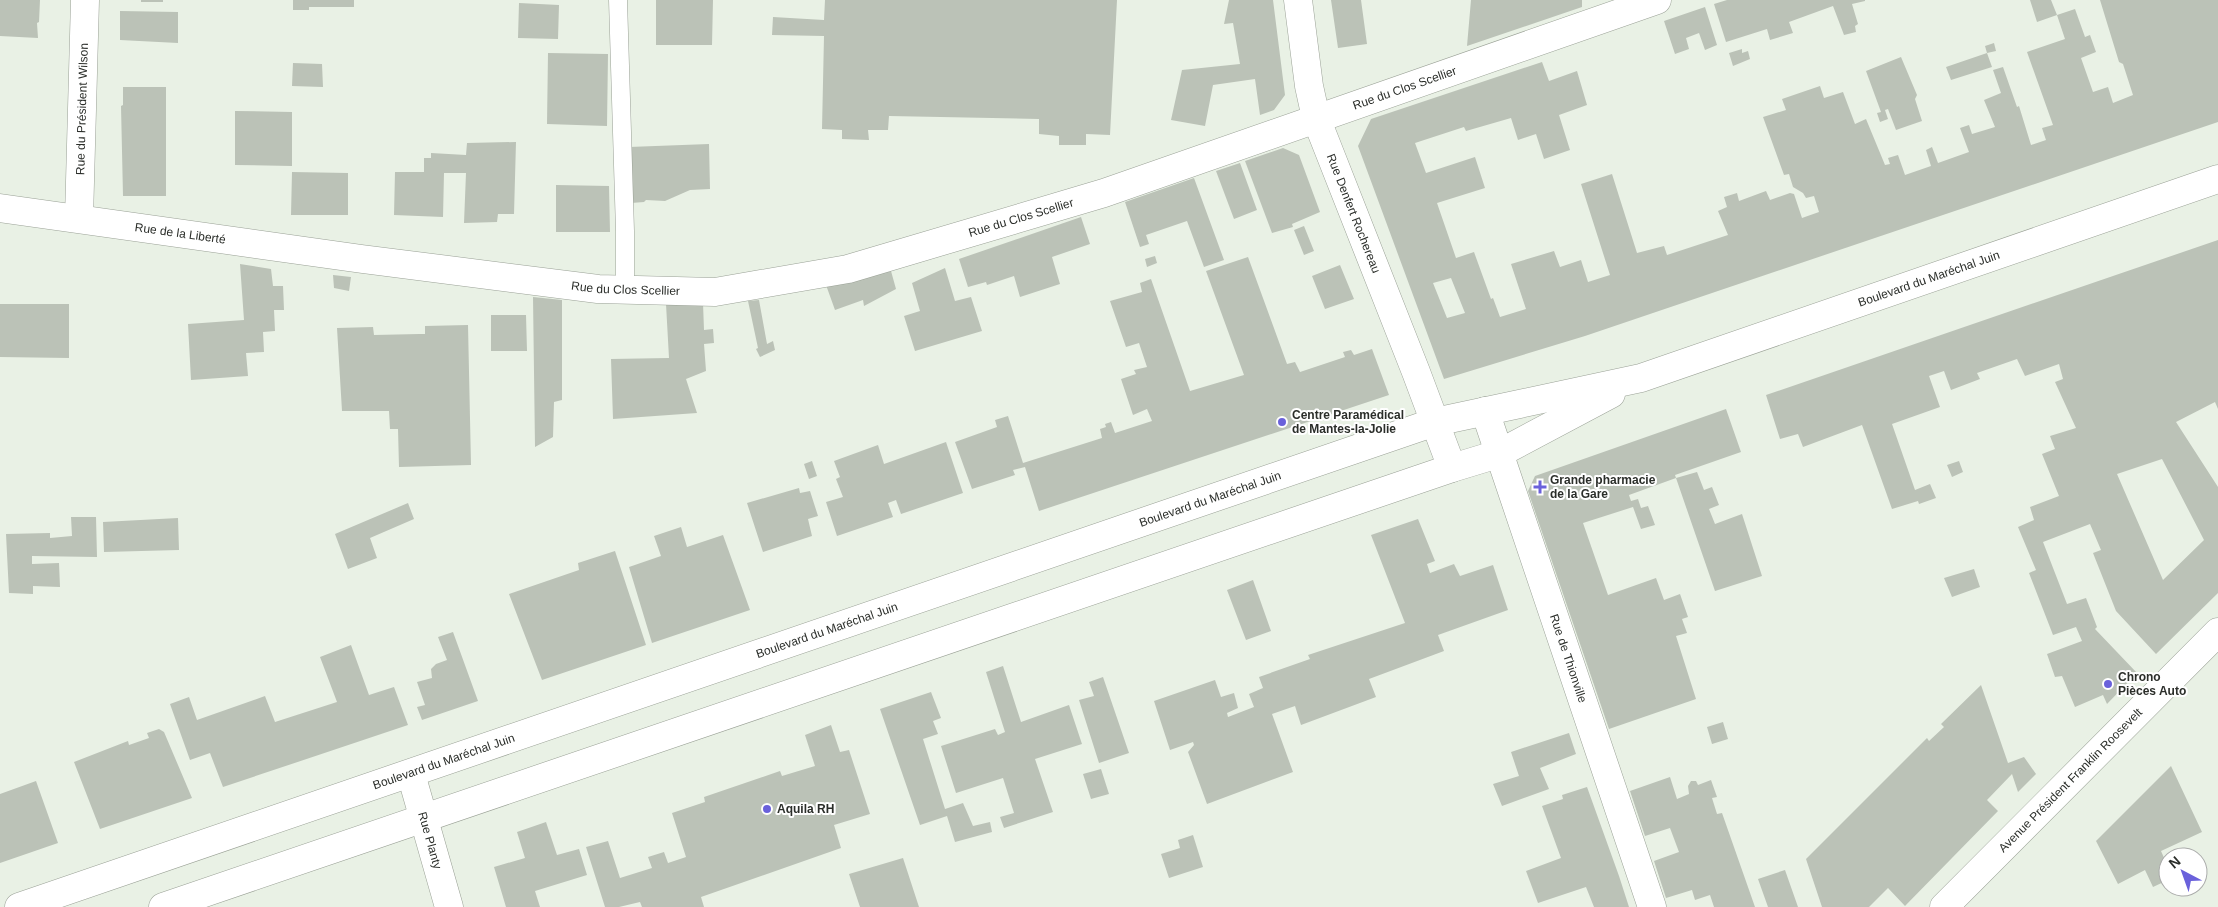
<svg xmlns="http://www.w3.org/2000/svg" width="2218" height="907" font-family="Arial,sans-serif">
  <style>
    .building { fill: #bbc2b7; fill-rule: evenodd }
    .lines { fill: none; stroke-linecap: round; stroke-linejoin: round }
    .service-casing { stroke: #9aa196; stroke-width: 19 }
    .minor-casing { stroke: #9aa196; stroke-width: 29 }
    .secondary-casing { stroke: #9aa196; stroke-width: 29 }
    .service { stroke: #fff; stroke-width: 18 }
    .minor { stroke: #fff; stroke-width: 28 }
    .secondary { stroke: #fff; stroke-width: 28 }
    .poi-dot { fill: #6a61db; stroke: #fff; stroke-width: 2 }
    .labels { text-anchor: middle; stroke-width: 4; stroke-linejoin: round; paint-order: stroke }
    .street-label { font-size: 12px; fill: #2b2e2a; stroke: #fff }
    .poi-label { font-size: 12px; font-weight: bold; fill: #2b2e2a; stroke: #fff; text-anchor: start }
  </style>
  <rect width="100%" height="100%" fill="#e9f1e5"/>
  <path class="building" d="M0,0H40L39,22L37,23L38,38L0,36Z
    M141,0H163V2H141Z
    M293,0H354V7H309V10H293Z
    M656,0H713L712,45H656Z
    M825,0H1117L1110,135L1086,134V145H1059V136L1039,134V119L889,116L888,130H868L869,140L842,139V130L822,129L824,36L772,35L773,17L824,20Z
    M1229,0H1273L1285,95L1274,110L1260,115L1255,79L1213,85L1205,126L1171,120L1182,70L1240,64L1233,23L1224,24Z
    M1331,0H1361L1367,44L1338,48Z
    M1471,0H1582V7L1467,46Z
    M1727,0H1865V1L1852,4L1858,24L1855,26L1856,32L1844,35L1833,6L1789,22L1793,33L1770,40L1767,29L1726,42L1714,4Z
    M2030,0H2051L2057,15L2075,9L2085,37L2090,35L2096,52L2081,58L2093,92L2108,87L2113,103L2133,95L2123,64L2119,62L2100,0H2218V122L1585,336L1444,379L1358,146L1371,119L1542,62L1549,81L1577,71L1587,105L1559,115L1570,150L1544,159L1536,134L1518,140L1511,118L1466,131L1464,127L1415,143L1426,173L1475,157L1485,188L1437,203L1456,258L1474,252L1491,299L1493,298L1500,317L1526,309L1511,264L1554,251L1560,267L1581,260L1588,282L1610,275L1581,184L1612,174L1637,253L1664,246L1667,255L1728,235L1718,211L1727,207L1724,197L1737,193L1739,201L1766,191L1770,200L1790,193L1794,194L1802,218L1819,212L1814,196L1806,198L1803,193L1793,187L1789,174L1784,175L1763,117L1786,110L1782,99L1820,86L1824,98L1843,92L1855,124L1866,119L1885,165L1890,164L1888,158L1898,155L1905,175L1931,166L1926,150L1932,147L1938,163L1969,152L1960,128L1969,125L1972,134L1995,127L1984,100L2001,93L1993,70L2003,67L2017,107L2019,106L2031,145L2046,140L2042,128L2053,125L2027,52L2065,39L2057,15L2037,22ZM1451,278L1465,313L1447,318L1433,283Z
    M519,3L559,5L558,39L518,38Z
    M1705,7L1717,45L1705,50L1699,33L1686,38L1689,49L1675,54L1664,21Z
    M120,11L178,12V43L120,40Z
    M1994,43L1996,51L1987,53L1985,46Z
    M1742,49V53L1748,51L1750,59L1733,66L1729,53Z
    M548,53L608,54L607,126L547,124Z
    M1987,53L1992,67L1951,80L1946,67Z
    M1901,57L1917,95L1915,99L1922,121L1896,130L1888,109L1885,110L1888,119L1880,122L1877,113L1881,112L1866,71Z
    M293,63L322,64L323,87L292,86Z
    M123,87H166V196H123L121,106L123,105Z
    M235,111L292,112V166L235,165Z
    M516,142L514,214H498L497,222L464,223L466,173H444L443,217L394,215L395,172H424V158H431V153L466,155L467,143Z
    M709,144L710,189L690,190L665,201L646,200L644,202L631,203L629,147Z
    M1283,148L1299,155L1320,212L1292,224L1293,227L1272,233L1245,161Z
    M1240,163L1257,210L1234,219L1216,171Z
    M292,172L348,173V215H291Z
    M1194,178L1224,260L1204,267L1187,221L1146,235L1149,244L1140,247L1125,202Z
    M556,185L609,186L610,232H556Z
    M1081,217L1090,244L1052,257L1060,284L1020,297L1014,276L987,285L986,282L968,287L959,259Z
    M1304,226L1314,251L1304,255L1294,230Z
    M2218,240V409L2215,402L2176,422L2218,487V593L2156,654L2116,611L2093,553L2101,550L2090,524L2043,542L2067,604L2086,598L2097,627L2095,629L2137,673L2107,704L2103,695L2075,707L2062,676L2055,677L2047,654L2082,641L2076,627L2053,635L2029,573L2036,570L2018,527L2034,520L2030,507L2059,496L2042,454L2055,449L2050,436L2076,428L2055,382L2063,379L2059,364L2025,376L2017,359L1977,373L1980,379L1951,390L1944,371L1929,376L1940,407L1892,424L1915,490L1930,484L1936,498L1919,504L1918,501L1892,509L1862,425L1803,447L1798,434L1780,439L1766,395ZM2162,459L2204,540L2163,580L2117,474Z
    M1155,256L1157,263L1147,267L1145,259Z
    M1248,257L1287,364L1295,362L1300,372L1345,357L1343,352L1351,350L1354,355L1372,349L1389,395L1039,511L1025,467L1013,470L1015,475L972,489L955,442L997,427L995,420L1008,416L1023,463L1102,438L1100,429L1106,427L1105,424L1111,422L1115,433L1152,421L1147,409L1133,415L1121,379L1136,374L1134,370L1147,367L1139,343L1126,347L1110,301L1142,292L1140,283L1151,279L1190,391L1244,375L1206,271Z
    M240,264L271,269L273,286H283L284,310H274L275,331L263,332L264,352L246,353L248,376L191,380L188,324L244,320Z
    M1340,265L1354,299L1325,309L1312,276Z
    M945,268L955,301L971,297L982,331L915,351L904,316L920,311L912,283Z
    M891,271L896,289L864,306L863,300L835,310L826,285Z
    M333,275L351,277L349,291L334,288Z
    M533,297L562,300V400L554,402L553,437L535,447Z
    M759,300L767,344L773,341L775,350L760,357L756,349L758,348L748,301Z
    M703,303L704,330L713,329L714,343L704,344L706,371L686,379L697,413L613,419L611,359L669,358L666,304Z
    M0,304H69V358L0,357Z
    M491,315H526L527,351H491Z
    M468,325L471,465L399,467L398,429H390L389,411H342L337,328L373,327L374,335L419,334H425V326Z
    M1726,409L1741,452L1675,475L1676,478L1629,495L1631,501L1638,499L1641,508L1648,506L1655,525L1641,529L1633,507L1583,523L1608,595L1656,578L1664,600L1680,594L1688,617L1682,619L1687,633L1676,636L1696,699L1609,729L1528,491L1535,476Z
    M946,442L963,493L901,514L896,500L888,503L893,517L837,536L826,502L843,497L836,479L840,477L834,461L878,445L884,464Z
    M812,461L817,476L809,479L804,464Z
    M1959,461L1963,472L1952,477L1947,465Z
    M1697,472L1704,490L1712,487L1719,505L1709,509L1715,524L1742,514L1762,576L1715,591L1676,478Z
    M799,488L800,493L810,491L818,516L808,519L812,536L763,552L747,503Z
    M408,503L414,519L370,538L377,558L348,569L335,534Z
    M71,517H96L97,557L32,556V564L59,563L60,587L33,586V594L9,593L6,534L50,533V538L72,536Z
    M178,518L179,550L104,552L103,522Z
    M1418,519L1435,561L1427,564L1430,573L1454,564L1460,576L1493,565L1508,610L1438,635L1444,651L1369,679L1376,697L1301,725L1295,706L1272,714L1293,772L1207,804L1188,752L1194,745L1193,742L1170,750L1154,701L1215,680L1221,697L1234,693L1238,708L1227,713L1228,717L1254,707L1249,694L1263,688L1259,677L1310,659L1308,655L1405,623L1371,535Z
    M681,527L687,547L723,535L750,610L652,643L629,567L661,556L654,536Z
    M615,551L646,645L542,680L509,594L579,570L578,563Z
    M1974,569L1980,587L1952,597L1944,578Z
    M1253,580L1271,631L1246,640L1227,590Z
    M453,632L478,701L422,720L417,707L425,705L417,682L432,678L431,669L436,664L447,660L438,637Z
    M351,645L369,695L394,687L408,725L223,787L210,753L190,760L170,704L189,697L197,720L265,696L275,722L337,702L320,657Z
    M1003,666L1021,722L1069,705L1082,744L1035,759L1053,812L1004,828L1000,817L1014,813L1003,778L956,793L941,746L995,729L998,735L1005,732L986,672Z
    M1103,677L1129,753L1099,763L1079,700L1094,696L1089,682Z
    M1981,685L2008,763L2024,757L2036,774L2018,792L2012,774L1987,800L1998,811L1905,906L1888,888L1869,907H1822L1806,859L1927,738L1929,741L1944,727L1941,724Z
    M931,692L941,718L933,721L938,734L923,739L945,809L963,803L973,826L990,822L992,832L955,842L947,816L920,825L880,709Z
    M1723,722L1728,739L1712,744L1707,727Z
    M831,725L840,752L849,750L870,814L834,825L841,848L701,897L704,907H642L640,902L619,907H605L586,847L608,841L620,878L652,868L648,857L664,852L668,863L686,857L672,813L705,802L704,797L780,771L782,776L815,766L805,735Z
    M159,729L164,732L192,798L100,829L74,762L128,741L129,745L149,738L147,733Z
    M1569,733L1576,754L1540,768L1549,789L1502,806L1493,784L1519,776L1511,752Z
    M2171,766L2202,832L2161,851L2168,867V880L2153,887L2145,870L2118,884L2096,841Z
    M1101,769L1109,794L1091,799L1083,774Z
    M1670,777L1677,799L1689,794L1688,786L1691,781H1696L1698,785L1711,780L1717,797L1712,798L1717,814L1722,813L1755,907H1714L1710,895L1695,900L1692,890L1666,898L1654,861L1679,852L1670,828L1645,836L1630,791Z
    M36,781L58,843L0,863V794Z
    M1587,787L1619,876L1629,907H1594L1586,887L1538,903L1526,871L1561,858L1542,806L1563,799L1562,795Z
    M546,822L557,855L579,849L587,875L535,891L540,907H506L494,867L525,858L517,832Z
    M1193,835L1203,867L1169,878L1161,854L1180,848L1178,840Z
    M903,858L919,907H860L849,874Z
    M1785,870L1798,907H1768L1758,879Z"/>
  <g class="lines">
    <g class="service-casing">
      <path id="service" d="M618,0L625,231V290"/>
    </g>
    <g class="minor-casing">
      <g id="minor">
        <path id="s1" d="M1298,0L1309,86L1316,118L1416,372L1452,468"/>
        <path id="s2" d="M0,208L362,259L598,289L715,292L848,269L1104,193L1657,0"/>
        <path id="s3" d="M79,218L85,0"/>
        <path id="s4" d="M1485,411L1652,907"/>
        <path id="s5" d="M411,774L449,907"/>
        <path id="s6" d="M1944,907L2218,632"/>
      </g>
    </g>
    <g class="secondary-casing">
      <g id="secondary">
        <path id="s7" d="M19,907L1435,422L1641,378L2218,179"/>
        <path d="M163,907L1452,468L1498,454L1611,394"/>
      </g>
    </g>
    <use href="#service" class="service"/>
    <use href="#minor" class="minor"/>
    <use href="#secondary" class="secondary"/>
  </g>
  <g class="poi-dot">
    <circle cx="1282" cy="422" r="5"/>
    <path d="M1537.5 479.5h5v5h5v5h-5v5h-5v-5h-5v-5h5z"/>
    <circle cx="2108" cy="684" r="5"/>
    <circle cx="767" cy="809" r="5"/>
  </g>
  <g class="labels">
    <g class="street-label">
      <text dy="4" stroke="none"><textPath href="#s2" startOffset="1441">Rue du Clos Scellier</textPath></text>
      <text dy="4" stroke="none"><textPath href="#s3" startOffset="109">Rue du Président Wilson</textPath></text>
      <text dy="4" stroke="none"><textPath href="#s1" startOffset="222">Rue Denfert Rochereau</textPath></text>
      <text dy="4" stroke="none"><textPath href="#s2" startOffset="1036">Rue du Clos Scellier</textPath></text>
      <text dy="4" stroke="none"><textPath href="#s2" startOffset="182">Rue de la Liberté</textPath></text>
      <text dy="4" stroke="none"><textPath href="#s7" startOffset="2012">Boulevard du Maréchal Juin</textPath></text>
      <text dy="4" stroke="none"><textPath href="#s2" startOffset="631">Rue du Clos Scellier</textPath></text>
      <text dy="4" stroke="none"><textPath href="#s7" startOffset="1259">Boulevard du Maréchal Juin</textPath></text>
      <text dy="4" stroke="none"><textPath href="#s7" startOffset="854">Boulevard du Maréchal Juin</textPath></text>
      <text dy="4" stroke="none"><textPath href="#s4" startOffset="261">Rue de Thionville</textPath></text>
      <text dy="4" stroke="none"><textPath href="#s7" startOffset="449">Boulevard du Maréchal Juin</textPath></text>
      <text dy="4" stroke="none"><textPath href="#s6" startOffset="179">Avenue Président Franklin Roosevelt</textPath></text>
      <text dy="4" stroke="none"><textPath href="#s5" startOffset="69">Rue Planty</textPath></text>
    </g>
    <g class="poi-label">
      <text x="1292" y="419">Centre Paramédical<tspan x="1292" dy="14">de Mantes-la-Jolie</tspan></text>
      <text x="1550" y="484">Grande pharmacie<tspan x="1550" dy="14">de la Gare</tspan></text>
      <text x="2118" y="681">Chrono<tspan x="2118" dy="14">Pièces Auto</tspan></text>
      <text x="777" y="813">Aquila RH</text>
    </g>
  </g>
  <g transform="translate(2183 872) rotate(319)"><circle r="24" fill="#ffffff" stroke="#aaabaa"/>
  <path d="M0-4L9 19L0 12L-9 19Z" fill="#6a61db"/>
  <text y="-8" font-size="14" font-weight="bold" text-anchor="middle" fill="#2b2e2a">N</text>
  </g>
</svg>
